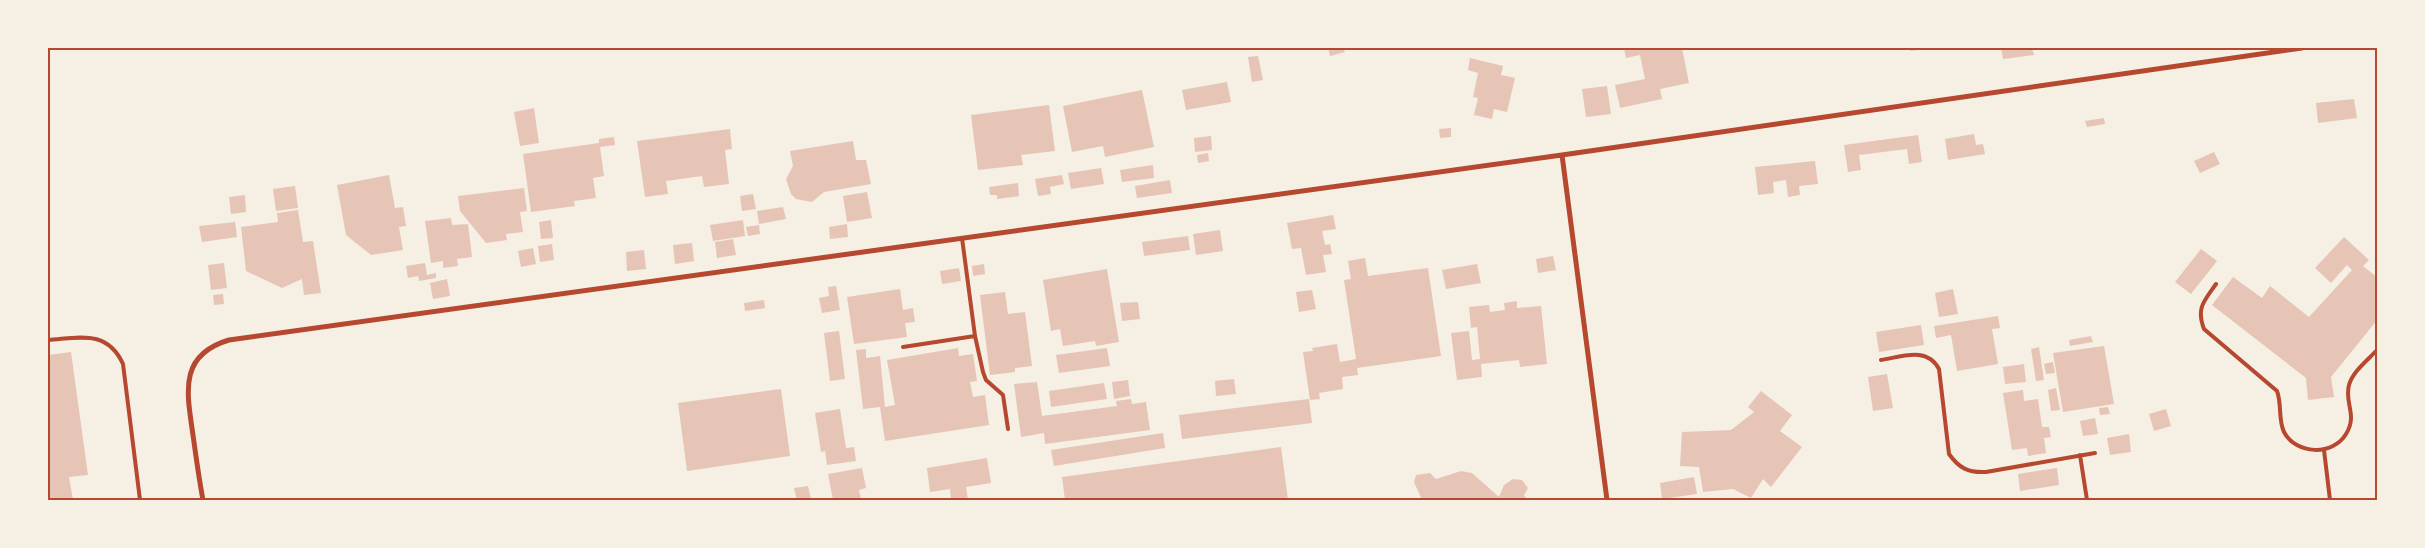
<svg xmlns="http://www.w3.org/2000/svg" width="2425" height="548" font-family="'PT Sans',sans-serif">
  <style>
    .building { fill: #e6c5b7 }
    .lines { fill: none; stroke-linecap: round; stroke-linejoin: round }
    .service { stroke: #b5482f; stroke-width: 4 }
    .minor { stroke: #b5482f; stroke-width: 5 }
    .neatline { fill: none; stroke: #b5482f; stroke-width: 2 }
  </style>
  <rect width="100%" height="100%" fill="#f6efe4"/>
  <path class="building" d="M1328,48H1343L1345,52L1330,56Z
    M1624,48H1682L1689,83L1660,89L1662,99L1620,108L1615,85L1645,79L1640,55L1626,58Z
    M1910,48H1925V49L1910,51Z
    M2001,48H2032L2034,55L2003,59Z
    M1258,56L1263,80L1252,82L1248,57Z
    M1470,58L1503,66L1501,75L1515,78L1507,112L1494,109L1492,119L1474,115L1478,98L1473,97L1478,73L1468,70Z
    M1227,82L1231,102L1186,110L1182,90Z
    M1607,86L1611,114L1586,117L1582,89Z
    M1142,90L1154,147L1105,157L1103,146L1072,152L1063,106Z
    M2354,99L2357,118L2318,123L2316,103Z
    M1049,105L1055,151L1021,155L1023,165L978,170L971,115Z
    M534,108L539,143L520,146L514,112Z
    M2104,118L2105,124L2087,127L2085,121Z
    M1451,128V137L1440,138L1439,129Z
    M730,129L732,149L725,150L729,184L704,187L702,176L666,181L668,194L645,197L637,141Z
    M1974,134L1976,145L1983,144L1985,154L1948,160L1945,139Z
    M1918,135L1922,162L1909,164L1907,149L1859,155L1861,170L1848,172L1844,145Z
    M1211,136L1212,150L1195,152L1194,138Z
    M614,137L615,145L600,147L604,176L593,178L596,198L574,201L575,206L531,212L523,154L599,143V139Z
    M853,141L856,160H866L871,184L824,192L812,202L796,199L791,194L786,179L793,166L790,151Z
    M2214,152L2220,164L2200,173L2194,161Z
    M1208,153L1209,161L1198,163L1197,155Z
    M1815,161L1818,184L1799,186L1800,195L1788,197L1786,180L1773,182L1774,193L1758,195L1755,167Z
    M1153,165L1154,178L1122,182L1120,170Z
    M1101,168L1104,184L1071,189L1068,173Z
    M389,175L395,208L403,207L406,226L399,227L403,250L371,255L346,235L337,185Z
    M1062,175L1064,184L1050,187L1051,194L1038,196L1035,179Z
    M1170,180L1172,193L1137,198L1135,186Z
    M1018,183L1019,196L997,199V195H990L989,187Z
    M295,186L298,208L276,211L273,189Z
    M524,188L527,211L520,212L523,232L506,234L507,240L486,243L460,211L458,196Z
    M867,192L872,218L847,222L843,196Z
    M753,194L756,209L742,211L740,196Z
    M245,195L246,212L231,214L229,197Z
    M783,207L786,219L759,224L757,211Z
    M298,210L303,242L313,241L321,293L304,295L302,279L282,288L246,271L241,227L278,222L277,213Z
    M1333,215L1336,229L1322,231L1325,245L1330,244L1332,254L1323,255L1326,272L1306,275L1301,248L1292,249L1287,223Z
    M451,218L452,225L468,224L472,257L457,259L458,266L443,268V261L431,263L425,221Z
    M551,220L553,238L541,239L539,222Z
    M743,220L745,236L713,241L710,225Z
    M235,222L237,237L202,242L199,226Z
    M847,224L848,237L830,239L829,227Z
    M759,225L760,234L748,236L746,227Z
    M1220,230L1223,251L1196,255L1193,234Z
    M1188,236L1190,250L1144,256L1142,242Z
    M2344,237L2369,260L2363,266L2378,278V319L2331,377L2334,397L2308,400L2306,378L2212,305L2233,277L2262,298L2270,286L2309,317L2352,270L2347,265L2331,283L2315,268Z
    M733,239L736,255L717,258L715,242Z
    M692,243L694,261L675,264L673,245Z
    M552,244L554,260L540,262L538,246Z
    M533,248L536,264L521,267L518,251Z
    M2201,249L2217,261L2191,294L2175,282Z
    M644,250L646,269L627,271L626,252Z
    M1553,256L1556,270L1538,273L1536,259Z
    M1365,258L1368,276L1428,268L1441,356L1357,368L1358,375L1342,377L1343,389L1319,393L1320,399L1310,400L1303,352L1313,351L1312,348L1337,344L1340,362L1356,359L1344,280L1351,279L1348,261Z
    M224,263L227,288L211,290L208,265Z
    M425,263L427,275L436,273V278L419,281L418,276L408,278L406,266Z
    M984,264L985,274L973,276L972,266Z
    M1477,264L1481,283L1446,289L1442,270Z
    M959,268L961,281L942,284L940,271Z
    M1107,269L1119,342L1096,346L1095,341L1063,346L1060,329L1051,331L1043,280Z
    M447,279L450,296L433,299L430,283Z
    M836,286L840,310L822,313L819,298L829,296L828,287Z
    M900,289L903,310L913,308L915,322L905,323L907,337L854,344L847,297Z
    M1953,289L1958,314L1939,317L1935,293Z
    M1312,290L1316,309L1299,312L1296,292Z
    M1005,292L1008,314L1025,312L1032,366L1015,368V372L990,375L980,295Z
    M223,294L224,304L214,305L213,295Z
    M764,300L765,308L745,311L744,303Z
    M1517,301V308L1541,306L1547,364L1520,367L1519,360L1481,364L1482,377L1457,380L1451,333L1469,331L1472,360L1480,359L1477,327L1471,328L1469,307L1489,305L1490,312L1505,310L1504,303Z
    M1138,302L1140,319L1122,321L1120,303Z
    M1998,316L2000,328L1992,329L1998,364L1957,371L1951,335L1936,338L1934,326Z
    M1921,325L1924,345L1879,352L1876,332Z
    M839,331L845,379L830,381L824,333Z
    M2091,336L2093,342L2070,346L2069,340Z
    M2104,346L2114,404L2063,412L2053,353Z
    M2039,347L2044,380L2036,381L2031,349Z
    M958,348L959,356L973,354L977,381L970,382L973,397L985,395L989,425L885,441L880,407L863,409L856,350L866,349V358L880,356L885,407L895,405L887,360Z
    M1107,348L1110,366L1059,373L1056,355Z
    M71,352L88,475L69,477L73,500H48V355Z
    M2053,362L2055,373L2046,374L2044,364Z
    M2024,364L2026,382L2005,384L2003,367Z
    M1887,374L1893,408L1873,411L1868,377Z
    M1234,379L1236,394L1216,396L1215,381Z
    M1128,380L1130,396L1114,399L1112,382Z
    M1037,382L1042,416L1117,406L1116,401L1131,399L1132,404L1146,402L1150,430L1045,444L1044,433L1021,437L1014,384Z
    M1104,383L1107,399L1051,407L1049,391Z
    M2056,388L2060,410L2051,411L2048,390Z
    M781,389L790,456L687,471L678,403Z
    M2023,390L2024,401L2038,399L2042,427H2049L2051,437L2044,438L2046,453L2028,456L2027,448L2012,450L2003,393Z
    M1761,391L1792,415L1780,431L1802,447L1771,487L1763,479L1751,498L1733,489L1703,492L1699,467L1680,466L1682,432L1731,430L1754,412L1748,407Z
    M1309,399L1312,423L1182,439L1179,415Z
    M2108,407L2110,414L2100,415L2099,408Z
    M840,409L846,448L854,447L856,461L827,465L825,451L821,452L815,413Z
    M2166,409L2171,426L2154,431L2149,414Z
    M2095,418L2098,434L2083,436L2080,421Z
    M1163,433L1165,448L1054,466L1051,450Z
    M2129,434L2131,452L2110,455L2107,438Z
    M1281,447L1288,500H1065L1062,477Z
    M987,458L991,483L966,487L968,500H951L950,489L930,492L927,468Z
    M862,468L866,488L859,490L861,500H833L828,474Z
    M2057,468L2059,485L2020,491L2018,474Z
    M1461,471L1472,473L1499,497L1504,485L1513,479L1522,480L1528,488L1524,495L1527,500H1422L1414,482L1416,475L1430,473L1436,479Z
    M1694,477L1697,494L1662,499L1660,483Z
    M808,486L811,500H797L794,488Z"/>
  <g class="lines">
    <path class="service" d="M962,238L975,336L983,372L986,380L1003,395L1008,429
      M2216,284C2204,301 2196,308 2204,329L2277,391C2282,404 2278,420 2284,432C2296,455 2333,456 2346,434C2358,415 2344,403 2349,385C2353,371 2368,360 2378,349
      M48,340C79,338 107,329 123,364L140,500
      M903,347L975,336
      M1881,360C1901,357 1927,346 1939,369L1949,454C1959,468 1968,473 1986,472L2095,453
      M2324,450L2330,500
      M2080,455L2087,500"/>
    <path class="minor" d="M1562,155L1607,500
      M203,500C199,479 196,457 193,435C187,393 178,355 229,340L1562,155L2302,48"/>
  </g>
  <rect width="2425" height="548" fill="none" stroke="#f6efe4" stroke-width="98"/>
  <rect x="49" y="49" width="2327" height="450" class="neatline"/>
</svg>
